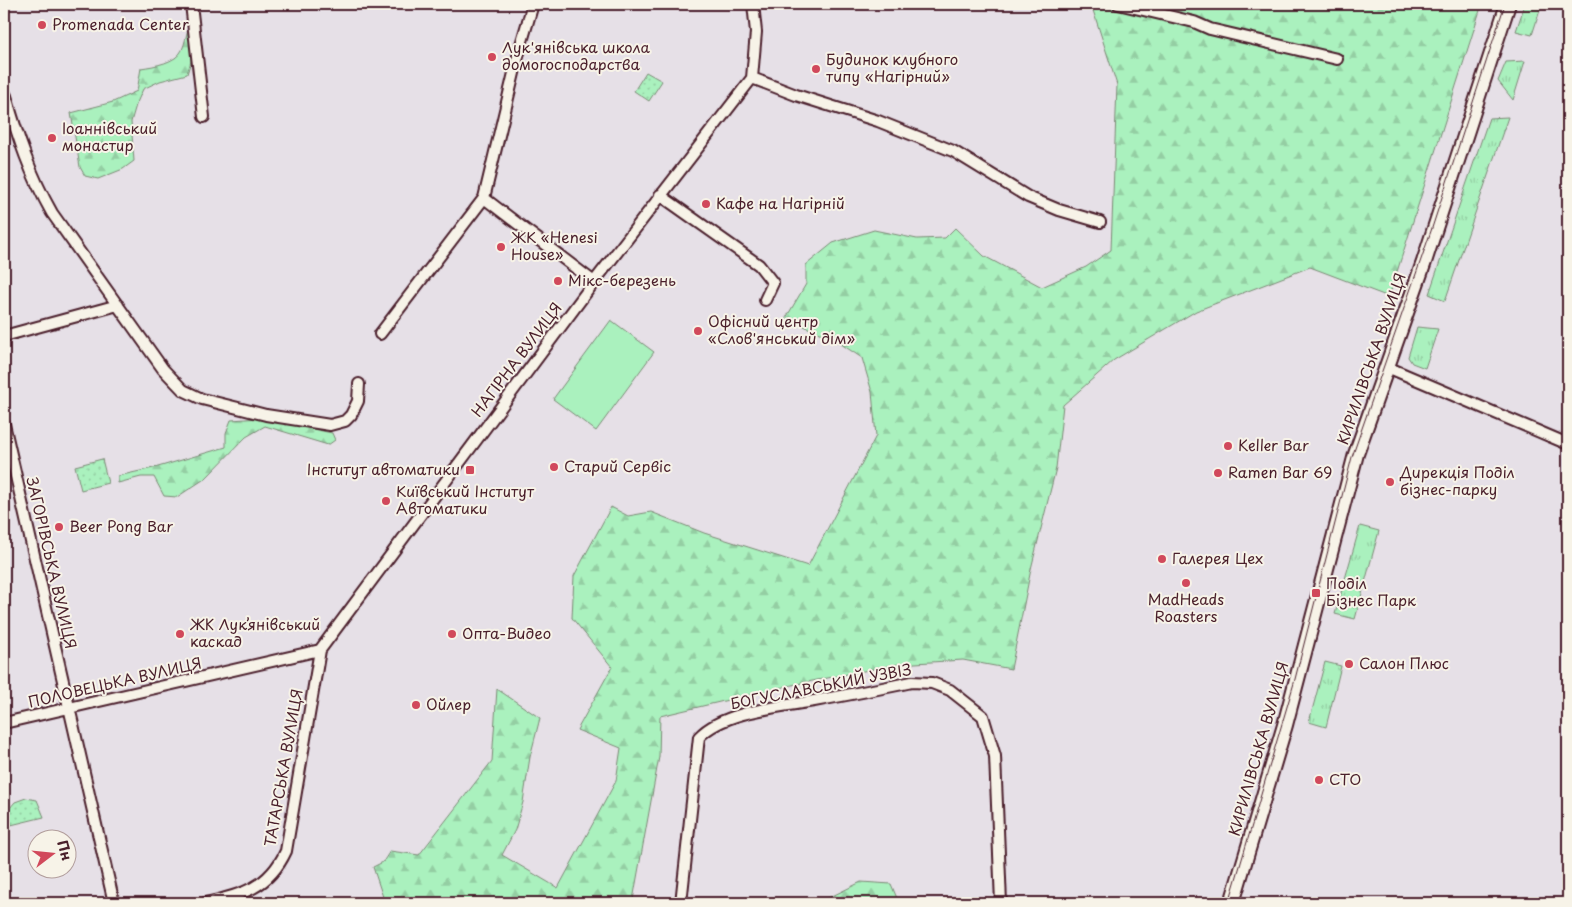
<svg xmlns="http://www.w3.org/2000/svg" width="1572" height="907" font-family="'Playpen Sans',sans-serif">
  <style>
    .grass { fill: url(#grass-tufts); stroke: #7a8874 }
    .forest { fill: url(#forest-firs); stroke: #7a8874 }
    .park { fill: url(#park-dots); stroke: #7a8874 }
    .garden { fill: #aaf1be; stroke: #7a8874 }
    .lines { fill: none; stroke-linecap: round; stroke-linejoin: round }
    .minor-casing { stroke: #4a1f2b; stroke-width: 14 }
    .major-casing { stroke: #4a1f2b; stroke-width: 18 }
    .minor { stroke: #f7f3e8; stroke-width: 10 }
    .major { stroke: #f7f3e8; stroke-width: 14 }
    .tram { stroke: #4a1f2b; stroke-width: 1 }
    .poi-dot { fill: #d1495b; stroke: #f7f3e8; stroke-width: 2 }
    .labels { text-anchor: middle; stroke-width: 4; stroke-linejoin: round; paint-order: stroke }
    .poi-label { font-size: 15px; fill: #4a1f2b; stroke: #f7f3e8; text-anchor: start }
    .street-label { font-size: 15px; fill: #4a1f2b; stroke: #f7f3e8 }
  </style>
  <defs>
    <pattern id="grass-tufts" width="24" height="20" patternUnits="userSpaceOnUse" patternTransform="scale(1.25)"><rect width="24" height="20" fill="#aaf1be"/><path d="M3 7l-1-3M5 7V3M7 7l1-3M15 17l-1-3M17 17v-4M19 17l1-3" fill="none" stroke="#94cea3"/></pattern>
    <pattern id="forest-firs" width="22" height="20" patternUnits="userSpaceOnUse" patternTransform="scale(1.25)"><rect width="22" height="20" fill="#aaf1be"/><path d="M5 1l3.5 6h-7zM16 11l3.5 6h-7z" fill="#94cea3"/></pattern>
    <pattern id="park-dots" width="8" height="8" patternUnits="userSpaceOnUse" patternTransform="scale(1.25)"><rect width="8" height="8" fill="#aaf1be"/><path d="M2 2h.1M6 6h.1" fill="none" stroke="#94cea3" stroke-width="1.8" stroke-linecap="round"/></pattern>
  </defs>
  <rect width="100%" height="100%" fill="#e6e0e7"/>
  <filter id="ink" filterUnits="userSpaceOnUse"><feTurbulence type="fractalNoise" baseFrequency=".02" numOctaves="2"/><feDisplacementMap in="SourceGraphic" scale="10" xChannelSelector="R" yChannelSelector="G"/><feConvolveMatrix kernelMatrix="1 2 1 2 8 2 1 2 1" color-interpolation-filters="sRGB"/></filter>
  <g filter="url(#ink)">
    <path class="grass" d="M1525,4H1542L1532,35L1516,31Z
      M1525,61L1513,100L1498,81L1506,62Z
      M1508,117L1445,301L1429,294L1489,118Z
      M1417,327L1438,329L1425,368L1412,363L1408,357Z
      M1360,526L1379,531L1355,619L1335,614Z
      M1325,662L1341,666L1326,727L1309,722Z"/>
    <path class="forest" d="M1091,4H1482L1389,297L1310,267L1196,311L1114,360L1063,405L1056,468L1031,569L1011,669L963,660L899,664L792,685L660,716L659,757L633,900L636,903H385L373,867L383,862L390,851L419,855L492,761L497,689L540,718L530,757L523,802L515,830L502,855L558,888L616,781L621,748L577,730L612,667L572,618L574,576L611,507L628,516L651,512L704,533L808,566L876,436L872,392L862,358L835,340L786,318L806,284V265L833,243L874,230L917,239L945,238L955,228L984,256L1042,287L1086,267L1111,250L1117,85Z
      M188,29L191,32V61L187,74L160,81L143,89L136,105L131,122L134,161L123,169L98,179L85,176L80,167L71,113L113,102L137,91L141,68C154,66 176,63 182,50C185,43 186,36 188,29Z
      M260,418L332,433L335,440L328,445L265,426L246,437L206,478L177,497L164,496L154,477H141L118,483V476L158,467L226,447V433L231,420Z
      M861,882L891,884L899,903H818Z"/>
    <path class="park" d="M646,72L662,81L649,101L634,91Z
      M102,459L108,483L81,490L75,466Z
      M26,798L37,800L44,817L11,825L9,809L15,802Z"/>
    <path class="garden" d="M611,320L654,352L596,431L553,399Z"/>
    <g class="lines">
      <g class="minor-casing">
        <path id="minor" d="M191,4L204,117
          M1118,4L1194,22L1210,29L1337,59
          M752,78L796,95L878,121L953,151L1028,197L1059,210L1100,222
          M4,92L6,96C18,138 30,174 52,213L163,369L183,390L202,399L266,415L330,425L345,421L351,415L358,401L359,384
          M660,195L759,265L773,283L765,300
          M484,198L594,282
          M380,334L484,198L520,48L533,4
          M4,336L118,305
          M1387,367L1568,444
          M4,424L114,903
          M4,723L320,650
          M205,903C242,895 269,888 286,851L320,650L594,282L752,78L756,32L753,4
          M681,903L699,737C723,711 780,707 814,701C847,695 879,689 912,682L932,683L950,690L983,716L995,756L1001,903"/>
      </g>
      <g class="major-casing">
        <path id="major" d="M1232,903L1285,725L1356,454L1424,262L1508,4"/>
      </g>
      <use href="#minor" class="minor"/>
      <use href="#major" class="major"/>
      <path class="tram" d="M1229,903L1294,683L1352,457L1431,231L1505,4"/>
    </g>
  </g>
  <g class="poi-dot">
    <circle cx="42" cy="25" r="5"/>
    <circle cx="492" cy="57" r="5"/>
    <circle cx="816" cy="69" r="5"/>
    <circle cx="52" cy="138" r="5"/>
    <circle cx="706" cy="204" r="5"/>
    <circle cx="501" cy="247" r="5"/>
    <circle cx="558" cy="281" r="5"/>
    <circle cx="698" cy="331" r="5"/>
    <circle cx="1228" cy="446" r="5"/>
    <circle cx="554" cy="467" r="5"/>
    <rect x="465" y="465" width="10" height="10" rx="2.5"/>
    <circle cx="1218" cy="473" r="5"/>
    <circle cx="1390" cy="482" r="5"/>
    <circle cx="386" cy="501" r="5"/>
    <circle cx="59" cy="527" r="5"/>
    <circle cx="1162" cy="559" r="5"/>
    <circle cx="1186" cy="583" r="5"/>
    <rect x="1311" y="588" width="10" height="10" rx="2.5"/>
    <circle cx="180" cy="634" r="5"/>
    <circle cx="452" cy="634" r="5"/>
    <circle cx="1349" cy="664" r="5"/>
    <circle cx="416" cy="705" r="5"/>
    <circle cx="1319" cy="780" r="5"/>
  </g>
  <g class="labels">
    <g class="poi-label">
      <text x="52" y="30">Promenada Center</text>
      <text x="502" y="53">Лук'янівська школа<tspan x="502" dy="17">домогосподарства</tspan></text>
      <text x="826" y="65">Будинок клубного<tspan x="826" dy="17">типу «Нагірний»</tspan></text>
      <text x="62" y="134">Іоаннівський<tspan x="62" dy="17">монастир</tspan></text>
      <text x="716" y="209">Кафе на Нагірній</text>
      <text x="511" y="243">ЖК «Henesi<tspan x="511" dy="17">House»</tspan></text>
      <text x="568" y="286">Мікс-березень</text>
      <text x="708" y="327">Офісний центр<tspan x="708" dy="17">«Слов'янський дім»</tspan></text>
      <text x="1238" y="451">Keller Bar</text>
      <text x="564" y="472">Старий Сервіс</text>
      <text x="460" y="475" text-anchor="end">Інститут автоматики</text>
      <text x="1228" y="478">Ramen Bar 69</text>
      <text x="1400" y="478">Дирекція Поділ<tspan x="1400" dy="17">бізнес-парку</tspan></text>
      <text x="396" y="497">Київський Інститут<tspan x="396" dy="17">Автоматики</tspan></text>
      <text x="69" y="532">Beer Pong Bar</text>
      <text x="1172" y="564">Галерея Цех</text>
      <text x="1326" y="589">Поділ<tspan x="1326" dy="17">Бізнес Парк</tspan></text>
      <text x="1186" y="605" text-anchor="middle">MadHeads<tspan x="1186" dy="17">Roasters</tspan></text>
      <text x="190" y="630">ЖК Лук’янівський<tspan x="190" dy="17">каскад</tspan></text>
      <text x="462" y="639">Опта-Видео</text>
      <text x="1359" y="669">Салон Плюс</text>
      <text x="426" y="710">Ойлер</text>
      <text x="1329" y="785">СТО</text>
    </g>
    <g class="street-label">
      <text transform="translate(1372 359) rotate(-71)" y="5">КИРИЛІВСЬКА ВУЛИЦЯ</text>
      <text transform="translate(517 360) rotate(-53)" y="5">НАГІРНА ВУЛИЦЯ</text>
      <text transform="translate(51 563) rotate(77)" y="5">ЗАГОРІВСЬКА ВУЛИЦЯ</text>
      <text transform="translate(115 683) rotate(-13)" y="5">ПОЛОВЕЦЬКА ВУЛИЦЯ</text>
      <text transform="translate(821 687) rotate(-11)" y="5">БОГУСЛАВСЬКИЙ УЗВІЗ</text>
      <text transform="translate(1259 749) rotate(-74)" y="5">КИРИЛІВСЬКА ВУЛИЦЯ</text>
      <text transform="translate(284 768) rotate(-80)" y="5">ТАТАРСЬКА ВУЛИЦЯ</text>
    </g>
  </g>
  <rect width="1572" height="907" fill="none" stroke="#f7f3e8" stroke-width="20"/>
  <rect x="10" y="10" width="1552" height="887" fill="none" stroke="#4a1f2b" stroke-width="2" filter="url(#ink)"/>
  <g transform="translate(52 854) rotate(74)"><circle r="24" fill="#f7f3e8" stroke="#b29e9c"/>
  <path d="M0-4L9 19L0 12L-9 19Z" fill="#d1495b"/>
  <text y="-8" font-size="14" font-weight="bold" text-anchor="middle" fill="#4a1f2b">Пн</text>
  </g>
</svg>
